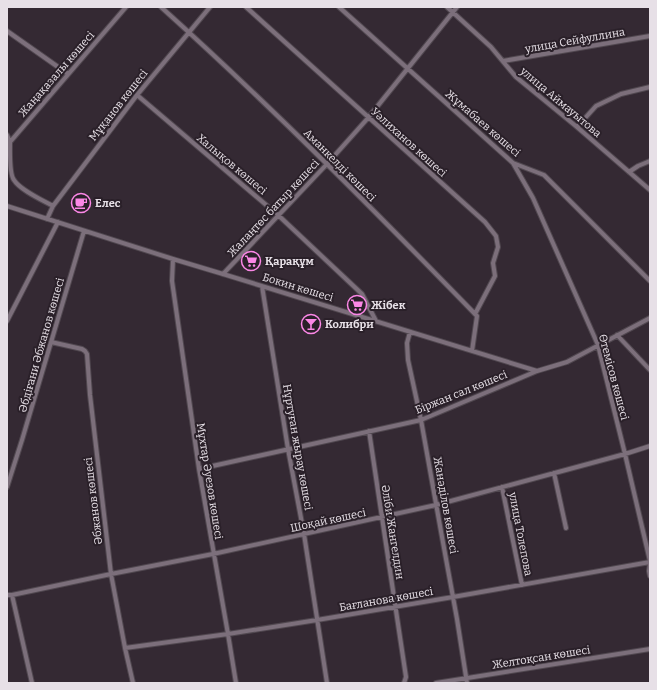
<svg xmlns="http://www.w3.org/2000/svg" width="657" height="690" font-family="Bitter,serif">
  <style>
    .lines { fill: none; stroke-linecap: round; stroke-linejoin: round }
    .minor-casing { stroke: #514850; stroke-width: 6 }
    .minor { stroke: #7c6f7b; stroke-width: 4 }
    .labels { text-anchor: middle; stroke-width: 4; stroke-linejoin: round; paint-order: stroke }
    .street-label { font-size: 11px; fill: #e7e0e7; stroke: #2a2029 }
    .poi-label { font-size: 11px; font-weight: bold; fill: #e7e0e7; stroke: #2a2029; text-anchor: start }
  </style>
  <rect width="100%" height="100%" fill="#342933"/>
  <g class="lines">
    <g class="minor-casing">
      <path id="minor" d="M161,7C270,105 374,210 477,316L472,351
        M246,7L485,222L496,236L498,247L493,263L495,276L475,314
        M339,7L513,163L544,175L650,281
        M447,7L491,47L516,77L577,127L650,190
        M7,31L68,74
        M503,61L650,36
        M137,95L278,215L362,294L376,321
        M577,127L596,106L621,94L650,87
        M7,135L10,142
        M513,163L533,198L598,345L625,454L650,561
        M629,172L638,166L650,161
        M7,206L173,259L223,274L537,371
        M53,206C42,200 20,190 14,180C9,174 10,151 10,142L126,7
        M47,219L53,206L137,95L210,7
        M173,259L172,281L199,469L228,634L236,683
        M223,274L327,164L368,118L457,7
        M262,286L288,449L304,534L327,683
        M7,321L58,222
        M410,332L407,343L408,360L421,420L442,537L457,619L467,683
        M617,335L650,370
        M51,342L82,349L85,351L87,354L90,395L111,574L125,648L133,683
        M369,431L406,677L404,683
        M199,469L421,420L537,371L567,362L650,318
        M554,473L566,528
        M7,487L22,440L84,231
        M502,487L522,585
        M650,564L649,571L650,576
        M7,595H12L111,574L213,554L436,505L625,454L650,446
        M12,595L32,683
        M125,648L228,634L317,620L453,597L650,562
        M436,683L650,649"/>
    </g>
    <use href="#minor" class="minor"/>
  </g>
  <defs>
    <g id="cafe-ring" transform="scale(1)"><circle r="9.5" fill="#2a2029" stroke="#fb87e6" stroke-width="1.5"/><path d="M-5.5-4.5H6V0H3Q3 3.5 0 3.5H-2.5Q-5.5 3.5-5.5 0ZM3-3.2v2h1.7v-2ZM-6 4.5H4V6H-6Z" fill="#fb87e6"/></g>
    <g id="supermarket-ring" transform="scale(1)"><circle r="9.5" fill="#2a2029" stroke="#fb87e6" stroke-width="1.5"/><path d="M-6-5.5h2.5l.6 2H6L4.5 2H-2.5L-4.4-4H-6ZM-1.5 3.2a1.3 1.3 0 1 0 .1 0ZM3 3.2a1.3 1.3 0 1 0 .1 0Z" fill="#fb87e6"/></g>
    <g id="bar-ring" transform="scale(1)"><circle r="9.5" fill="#2a2029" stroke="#fb87e6" stroke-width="1.5"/><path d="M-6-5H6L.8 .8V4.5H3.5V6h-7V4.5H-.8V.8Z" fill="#fb87e6"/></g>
  </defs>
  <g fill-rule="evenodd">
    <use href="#cafe-ring" x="81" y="203"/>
    <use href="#supermarket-ring" x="251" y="261"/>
    <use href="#supermarket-ring" x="357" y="305"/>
    <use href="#bar-ring" x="311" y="324"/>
  </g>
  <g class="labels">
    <g class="street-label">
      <text transform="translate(575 40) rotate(-10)" y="4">улица Сейфуллина</text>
      <text transform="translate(56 74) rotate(-49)" y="4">Жаңақазалы көшесі</text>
      <text transform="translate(561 102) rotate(40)" y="4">улица Аймауытова</text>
      <text transform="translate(118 105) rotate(-52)" y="4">Мұқанов көшесі</text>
      <text transform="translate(483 123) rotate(41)" y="4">Жұмабаев көшесі</text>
      <text transform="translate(409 142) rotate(42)" y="4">Уәлиханов көшесі</text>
      <text transform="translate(232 164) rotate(40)" y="4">Халықов көшесі</text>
      <text transform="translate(340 165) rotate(45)" y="4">Аманкелді көшесі</text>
      <text transform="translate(273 208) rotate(-47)" y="4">Жалаңтөс батыр көшесі</text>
      <text transform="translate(298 287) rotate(17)" y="4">Бокин көшесі</text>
      <text transform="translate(41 345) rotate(-74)" y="4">Әбдіғани Әбжанов көшесі</text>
      <text transform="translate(614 377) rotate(75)" y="4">Өтемісов көшесі</text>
      <text transform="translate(461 392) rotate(-22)" y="4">Біржан сал көшесі</text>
      <text transform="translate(298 447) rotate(80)" y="4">Нұртуған жырау көшесі</text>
      <text transform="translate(210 481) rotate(81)" y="4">Мұхтар Әуезов көшесі</text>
      <text transform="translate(93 501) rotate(-97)" y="4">Әбжанов көшесі</text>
      <text transform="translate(446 505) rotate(80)" y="4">Жанәділов көшесі</text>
      <text transform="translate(328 520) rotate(-12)" y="4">Шоқай көшесі</text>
      <text transform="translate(393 532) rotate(81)" y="4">Әліби Жангелдин</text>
      <text transform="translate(521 534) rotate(79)" y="4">улица Толепова</text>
      <text transform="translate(386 599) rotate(-10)" y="4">Бағланова көшесі</text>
      <text transform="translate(541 657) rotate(-9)" y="4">Желтоқсан көшесі</text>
    </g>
    <g class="poi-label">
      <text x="95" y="207">Елес</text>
      <text x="265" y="265">Қарақұм</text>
      <text x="371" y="309">Жібек</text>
      <text x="325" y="328">Колибри</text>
    </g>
  </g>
  <rect width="657" height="690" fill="none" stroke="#e7e0e7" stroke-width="16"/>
</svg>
